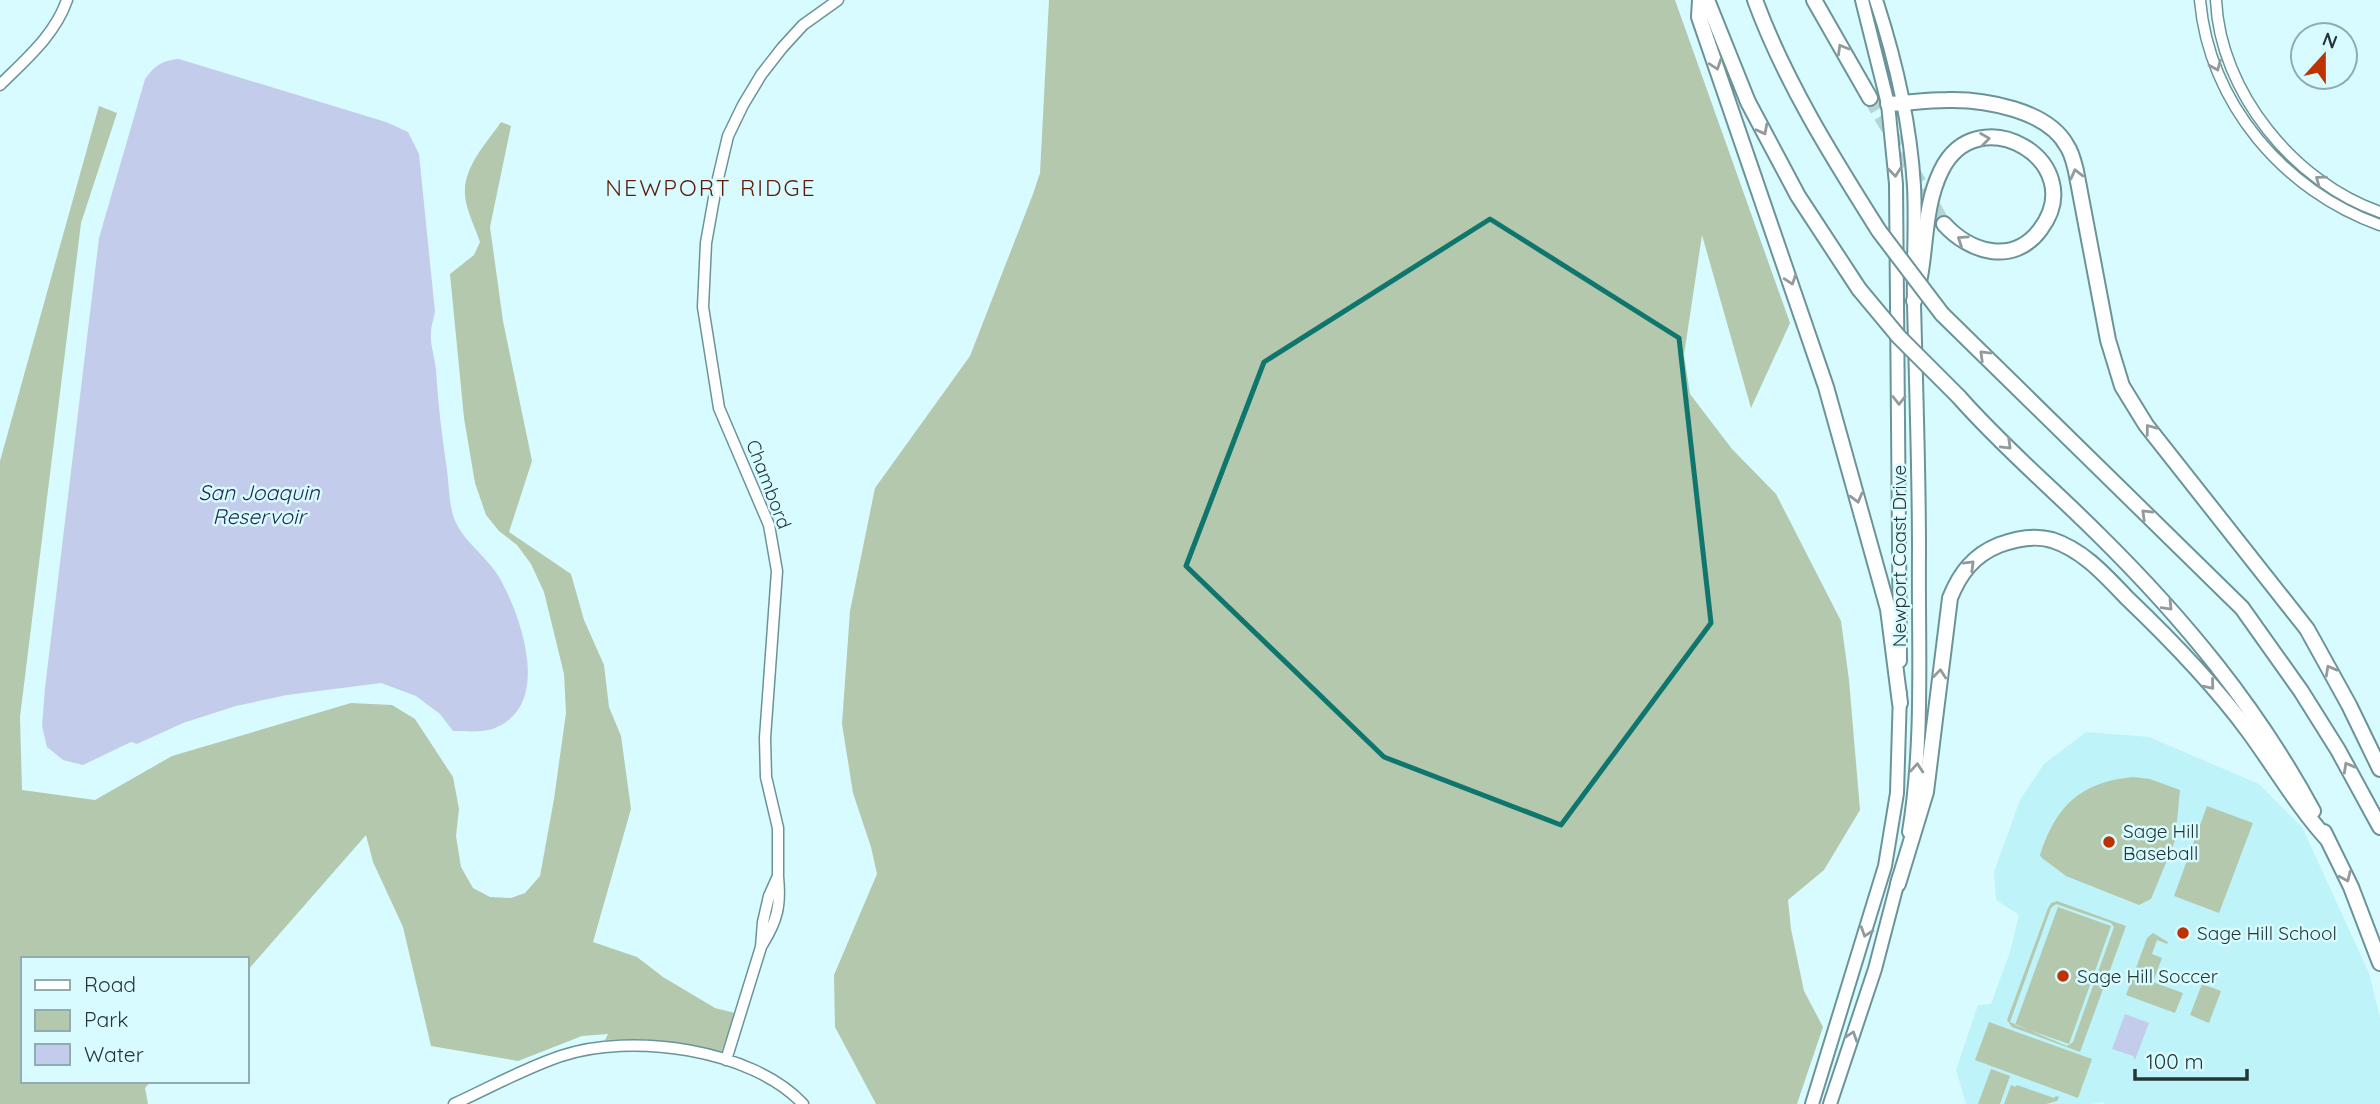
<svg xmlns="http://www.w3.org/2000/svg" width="2380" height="1104" font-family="Quicksand,sans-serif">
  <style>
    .built { fill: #bdf3f9 }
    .green { fill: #b4c8ae; fill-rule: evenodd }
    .water { fill: #c4cceb }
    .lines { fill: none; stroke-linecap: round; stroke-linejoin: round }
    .highway-tunnel { stroke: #b4d4d7; stroke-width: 14; stroke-dasharray: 14 7; stroke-linecap: butt }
    .minor-casing { stroke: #6b9499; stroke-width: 13 }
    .major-casing { stroke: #6b9499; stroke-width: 16 }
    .highway-casing { stroke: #6b9499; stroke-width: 18 }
    .minor { stroke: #fff; stroke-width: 10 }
    .major { stroke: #fff; stroke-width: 12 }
    .highway { stroke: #fff; stroke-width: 14 }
    .highway-bridge-casing { stroke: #6b9499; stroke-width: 18; stroke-linecap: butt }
    .highway-bridge { stroke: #fff; stroke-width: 14 }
    .oneway { stroke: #929a9c }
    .marked { fill: none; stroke: #0f766e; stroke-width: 5; stroke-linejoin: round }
    .poi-dot { fill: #bc3300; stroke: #d8fbff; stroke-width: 2.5 }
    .labels { text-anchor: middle; stroke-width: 5; stroke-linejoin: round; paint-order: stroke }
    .street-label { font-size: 19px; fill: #253638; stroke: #d8fbff }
    .poi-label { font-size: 19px; fill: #253638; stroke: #d8fbff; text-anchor: start }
    .water-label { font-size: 21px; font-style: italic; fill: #1f264f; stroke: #d8fbff }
    .quarter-label { font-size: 23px; letter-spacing: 2px; fill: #5e1c09; stroke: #d8fbff }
  </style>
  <rect width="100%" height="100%" fill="#d8fbff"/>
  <path class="built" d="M2086,732L2149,737L2259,784L2302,827L2369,973L2380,1018V1104H2104V1102L2090,1104H1966L1956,1070L1978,1005L1991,1004L2010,952L2019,915L1996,900L1994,872L2020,800L2044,764Z"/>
  <path class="green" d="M1049,0H1675L1790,323L1751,408L1702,235L1684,355L1690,394L1732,449L1776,494L1841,621L1849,680L1860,810L1824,870L1788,900L1791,929L1804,991L1823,1027L1797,1104H876L835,1027L834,975L877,874L871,847L853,793L842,724L850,611L875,488L970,356L1033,194L1040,173Z
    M99,106L117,113L81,223L20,717L22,790L95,800L172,756L351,703L392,705L415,719L453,777L459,809L456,836L461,867L473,888L490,897L511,898L525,893L540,876L554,799L566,713L564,674L544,592L531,564L517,545L499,531L486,515L475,483L464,418L450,274L474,255L480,242C475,227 466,210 465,195C463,167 486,144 501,122L511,126L490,227L503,321L532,461L509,532L571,574L584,620L604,665L609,707L621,736L631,809L593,942L637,957L663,977L715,1008L735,1013L721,1053L645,1039L605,1040L608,1034L582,1036L518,1061L431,1046L403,927L373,862L366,835L247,971V959H23V1081H151L145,1088L148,1104H0V461Z
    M2133,777L2150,779L2180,790L2175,841L2151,899L2139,905L2066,876L2042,858L2040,855C2056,806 2080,782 2133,777Z
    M2207,806L2253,823L2219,913L2174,896Z
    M2057,901L2126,926L2080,1052L2012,1027L2007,1020L2048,908L2051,903ZM2056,904L2111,923L2114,927L2073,1042L2067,1046L2010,1022L2051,908Z
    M2058,907L2111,926L2069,1044L2015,1025Z
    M2153,933L2168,942L2167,944L2157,940L2152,954L2162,958L2153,982L2183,993L2175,1013L2126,995L2147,938Z
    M2202,984L2221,991L2209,1023L2190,1015Z
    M1989,1022L2092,1059L2078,1098L1975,1060Z
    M1991,1069L2010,1076L2000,1104H1978Z
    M2011,1085L2016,1087L2017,1085L2054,1098L2056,1096L2059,1097L2057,1101L2046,1104H2004Z"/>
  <path class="water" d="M179,59L386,122L408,132L419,154L435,312C434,318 431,326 431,333C430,345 435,358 436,370C438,404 442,437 447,470C449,485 449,504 454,518C463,542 486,555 499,577C521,615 553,705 495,728C483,733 465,731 453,731L440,714L416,696L381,683L287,695L236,706L183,723L137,744L131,742L83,765L63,760L47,747L42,726L45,688L99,238L145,79C154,66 163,60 179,59Z
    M2125,1014L2149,1023L2135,1060L2133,1056L2112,1049Z"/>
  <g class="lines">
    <path class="highway-tunnel" d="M1870,98L1944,224"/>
    <g class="minor-casing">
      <path id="minor" d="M2200,0C2209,103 2284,191 2380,225
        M2216,0C2220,92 2295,183 2380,212
        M0,85C26,59 55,35 67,0
        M762,945C777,921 781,906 778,877
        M726,1060L761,947L763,922L769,896L778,876V828L766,777L765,738L777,571L769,525L719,408L703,307L706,243L716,187L728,136L743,105L761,75L782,48L803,25L838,0
        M454,1104C489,1088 525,1068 561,1056C630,1032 752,1049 803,1104"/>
    </g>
    <g class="major-casing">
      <path id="major" d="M1862,0L1888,104L1896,184L1900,661
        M1876,0C1896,61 1910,121 1914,186C1916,225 1913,264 1914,303C1916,386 1919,468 1919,551C1918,644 1924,740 1909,832
        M1812,1104L1885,866L1897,793L1900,693
        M1830,1104L1875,969L1899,877"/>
    </g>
    <g class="highway-casing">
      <path id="highway" d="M1700,0L1699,17L1826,387L1888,609L1900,703
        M1707,0L1748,102L1798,196L1859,289
        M1755,0C1785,82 1833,158 1879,231
        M1814,0L1870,98
        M1888,104C1907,103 1927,100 1947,100C1984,99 2048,110 2067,146C2072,153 2074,163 2076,171L2108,340L2122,386L2146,425L2307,629L2349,705L2380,769
        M1914,301C1928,259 1921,212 1941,171C1977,95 2092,162 2040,230C2013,266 1969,252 1944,224
        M1942,314L2242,608L2301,691L2338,750L2380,827
        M1959,397C2002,446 2053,489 2099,535C2184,619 2256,706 2313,811
        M2324,832L2351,887L2380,963
        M1898,884L1926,792L1950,598C1960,573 1974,555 1999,545C2015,539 2035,535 2052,540C2083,550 2105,575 2127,598C2171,640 2213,683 2249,732C2276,769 2298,807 2328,840"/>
    </g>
    <use href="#minor" class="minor"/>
    <use href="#major" class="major"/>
    <use href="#highway" class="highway"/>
    <g class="highway-bridge-casing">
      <path id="highway-bridge" d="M1879,231L1942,314
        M1859,289L1899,337L1959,397"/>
    </g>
    <use href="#highway-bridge" class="highway-bridge"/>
  </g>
  <defs><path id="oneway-chevron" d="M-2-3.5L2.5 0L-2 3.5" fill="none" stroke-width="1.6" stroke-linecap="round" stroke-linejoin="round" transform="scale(1.75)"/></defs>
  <g class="oneway">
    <use href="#oneway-chevron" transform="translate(1842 49) rotate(-120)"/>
    <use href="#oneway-chevron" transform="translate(1716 65) rotate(71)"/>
    <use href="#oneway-chevron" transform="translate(2216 66) rotate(67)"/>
    <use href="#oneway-chevron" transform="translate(1763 130) rotate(62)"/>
    <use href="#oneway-chevron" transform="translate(1985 139) rotate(-8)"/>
    <use href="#oneway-chevron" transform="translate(1895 172) rotate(84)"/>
    <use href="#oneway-chevron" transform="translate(2076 174) rotate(-104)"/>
    <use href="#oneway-chevron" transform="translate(2320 180) rotate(-144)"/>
    <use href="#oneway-chevron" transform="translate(1962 240) rotate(-146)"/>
    <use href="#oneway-chevron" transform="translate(1791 280) rotate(71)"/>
    <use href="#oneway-chevron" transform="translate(1984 355) rotate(-136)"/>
    <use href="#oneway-chevron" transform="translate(1899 400) rotate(90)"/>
    <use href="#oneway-chevron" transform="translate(2150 429) rotate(-127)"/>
    <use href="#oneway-chevron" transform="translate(2007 445) rotate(44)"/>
    <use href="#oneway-chevron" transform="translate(1857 498) rotate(75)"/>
    <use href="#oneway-chevron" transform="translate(2146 514) rotate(-136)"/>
    <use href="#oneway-chevron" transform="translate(1970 565) rotate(-45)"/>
    <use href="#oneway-chevron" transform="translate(2168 606) rotate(46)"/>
    <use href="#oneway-chevron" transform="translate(2330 670) rotate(-119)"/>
    <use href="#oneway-chevron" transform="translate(1940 674) rotate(-84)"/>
    <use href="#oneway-chevron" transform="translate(2210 685) rotate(51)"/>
    <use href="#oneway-chevron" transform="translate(2348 767) rotate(-119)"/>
    <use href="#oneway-chevron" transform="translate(1917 768) rotate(-86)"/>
    <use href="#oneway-chevron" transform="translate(2346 877) rotate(66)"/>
    <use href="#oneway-chevron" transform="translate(1866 932) rotate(108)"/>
    <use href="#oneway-chevron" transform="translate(1852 1036) rotate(-71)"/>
  </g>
  <path class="marked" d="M1490,219L1679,338L1711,623L1561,825L1384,757L1186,566L1264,362Z"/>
  <g class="poi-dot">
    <circle cx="2109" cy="842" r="7"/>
    <circle cx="2183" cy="933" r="7"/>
    <circle cx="2063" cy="976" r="7"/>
  </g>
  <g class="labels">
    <g class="street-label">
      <text transform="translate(769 484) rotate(69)" y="7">Chambord</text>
      <text transform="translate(1899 556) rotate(-90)" y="7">Newport Coast Drive</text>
    </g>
    <g class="poi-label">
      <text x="2123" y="838">Sage Hill<tspan x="2123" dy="22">Baseball</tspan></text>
      <text x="2197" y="940">Sage Hill School</text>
      <text x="2077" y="983">Sage Hill Soccer</text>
    </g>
    <g class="water-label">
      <text x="259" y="500">San Joaquin<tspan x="259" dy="24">Reservoir</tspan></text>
    </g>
    <g class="quarter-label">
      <text x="711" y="196">NEWPORT RIDGE</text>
    </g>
  </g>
  <rect x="21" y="957" width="228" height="126" fill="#d8fbff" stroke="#90acaf" stroke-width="2"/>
  <rect x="35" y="980" width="35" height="10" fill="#ffffff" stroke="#90acaf" stroke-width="2"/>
  <text x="84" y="992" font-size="21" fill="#253638">Road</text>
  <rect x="35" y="1010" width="35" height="21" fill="#b4c8ae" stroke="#90acaf" stroke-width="2"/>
  <text x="84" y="1027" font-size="21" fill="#253638">Park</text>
  <rect x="35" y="1044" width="35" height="21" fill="#c4cceb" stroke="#90acaf" stroke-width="2"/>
  <text x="84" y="1062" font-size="21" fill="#253638">Water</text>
  <g transform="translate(2324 56) rotate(21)"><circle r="33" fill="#d8fbff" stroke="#90acaf" stroke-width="2"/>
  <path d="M0-5L12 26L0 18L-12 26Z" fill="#bc3300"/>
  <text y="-10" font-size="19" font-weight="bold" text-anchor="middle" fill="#253638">N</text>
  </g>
  <path d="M2135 1069v10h112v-10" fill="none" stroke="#253638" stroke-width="3.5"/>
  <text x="2146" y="1069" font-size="21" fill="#253638" stroke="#d8fbff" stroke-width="5" paint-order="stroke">100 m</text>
</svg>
